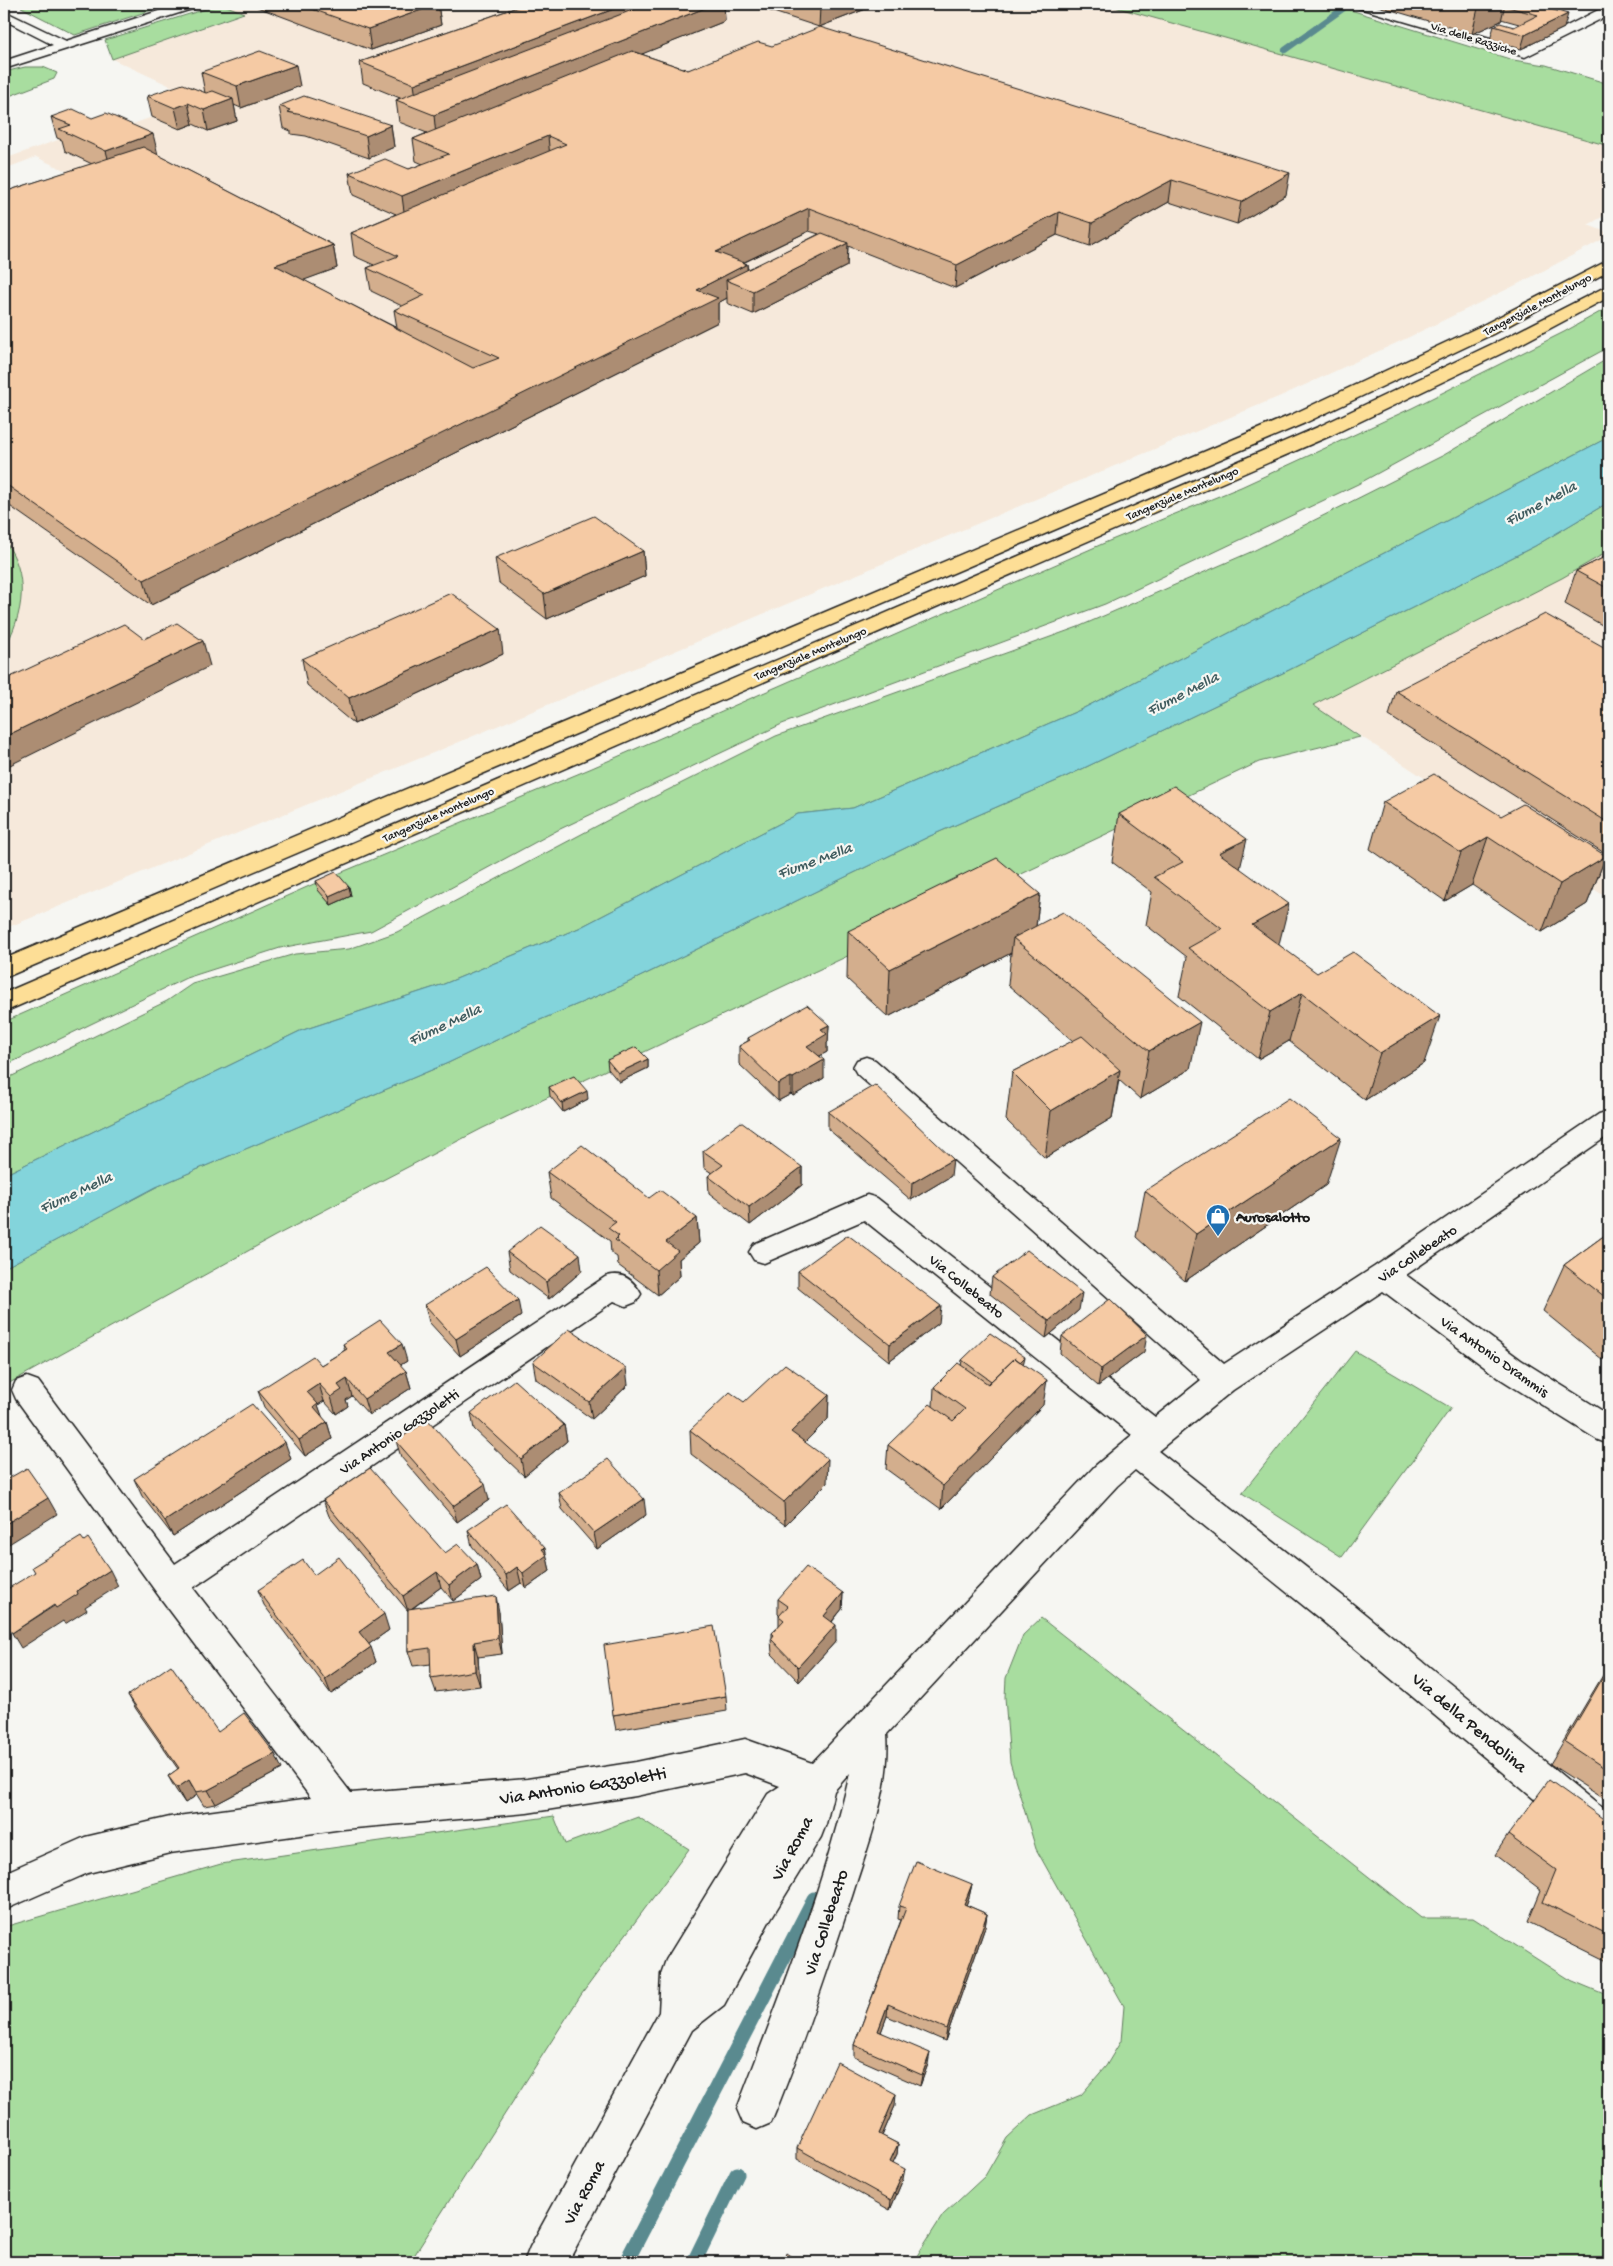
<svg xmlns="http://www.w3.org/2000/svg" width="1613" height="2266" font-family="'Gochi Hand',sans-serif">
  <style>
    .built { fill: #f6e9db }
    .green { fill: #a8dd9f; stroke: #627c5e }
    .water { fill: #83d4db; stroke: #5a8a8f }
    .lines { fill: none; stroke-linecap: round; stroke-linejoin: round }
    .stream-far1 { stroke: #5a8a8f; stroke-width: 6 }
    .stream { stroke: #5a8a8f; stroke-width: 15 }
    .minor-casing { stroke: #1c1c1c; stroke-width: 3 }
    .highway-casing { stroke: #1c1c1c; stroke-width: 3 }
    .minor { fill: #f6f6f2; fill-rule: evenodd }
    .highway { fill: #fdde96; fill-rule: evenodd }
    .wall { fill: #d3ae8d; stroke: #1c1c1c; fill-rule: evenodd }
    .shaded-wall { fill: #ac8d73; stroke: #1c1c1c }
    .building { fill: #f5caa4; stroke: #1c1c1c }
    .labels { text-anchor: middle; stroke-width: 4.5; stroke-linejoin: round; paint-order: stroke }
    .far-street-label { font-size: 12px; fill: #1c1c1c; stroke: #f6f6f2 }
    .poi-label { font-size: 15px; font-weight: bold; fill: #1c1c1c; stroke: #f6f6f2; text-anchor: start }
    .street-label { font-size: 15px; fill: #1c1c1c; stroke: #f6f6f2 }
    .water-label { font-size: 16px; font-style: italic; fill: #405c5f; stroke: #f6f6f2 }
    .near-street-label { font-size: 18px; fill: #1c1c1c; stroke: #f6f6f2 }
  </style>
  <rect width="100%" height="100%" fill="#f6f6f2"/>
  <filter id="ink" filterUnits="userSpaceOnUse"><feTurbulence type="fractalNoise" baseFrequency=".02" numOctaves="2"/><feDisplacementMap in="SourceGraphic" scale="10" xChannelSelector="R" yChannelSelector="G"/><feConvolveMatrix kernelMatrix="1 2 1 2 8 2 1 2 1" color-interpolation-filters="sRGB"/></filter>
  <g filter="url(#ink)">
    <path class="built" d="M222,4H1104L1609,146V213L1588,225L1609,233V236L1522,282L1405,339L1283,395L445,748L4,929V649L13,633L8,546L4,540V211L86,180L36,157L4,169V159L58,140L57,138L104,134L201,100L112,59L243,14Z
      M1609,551V899L1313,705L1562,578Z"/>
    <path class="green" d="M34,4H170L75,35L21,7Z
      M222,4L244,13L112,59L105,40Z
      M1104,4H1331L1513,60L1546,65L1609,84V146Z
      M25,67H43L57,73L54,79L4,98V72Z
      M1609,307V347L1358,484L1105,604L782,724L558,830L371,931L280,948L186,978L4,1066V1022L316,883L592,768L1109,541L1241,487L1412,408L1564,332Z
      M1609,358V437L1080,710L853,808L798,814L579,928L444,984L300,1031L4,1175V1080L167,1001L192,984L295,954L349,949L397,932L610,819L776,736L1078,627L1253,551L1444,455Z
      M1609,502V551L1562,578L1313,705L1360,737L1259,762L483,1128L275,1236L4,1386V1268L156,1187L448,1063L528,1025L621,986L930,836L1061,779L1289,670L1535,546Z
      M4,540C30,574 24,614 4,649Z
      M1355,1351L1451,1408L1342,1557L1242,1493Z
      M1041,1618L1421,1918H1473L1568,1979L1609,1996V2262H913L943,2215L985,2176L1007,2138L1032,2115L1081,2095L1106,2066L1121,2041L1124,2006L1036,1849L1010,1762L1005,1697L1006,1678L1023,1635Z
      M554,1816L565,1844L638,1817L689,1849L581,1995L410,2262H4V1927L221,1864Z"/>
    <path class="water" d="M1609,437V502L1535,546L1289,670L1061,779L930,836L621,986L528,1025L448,1063L156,1187L4,1268V1175L300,1031L444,984L579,928L798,814L853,808L1080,710Z"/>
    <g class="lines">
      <path class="stream-far1" d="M1285,50L1344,8"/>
      <path class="stream" d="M626,2262L814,1899
        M694,2262L737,2174"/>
      <g class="minor-casing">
        <path id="minor" d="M180,4H200L198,7L4,69V61L53,45L4,20V11L66,41Z
          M1354,4H1374L1524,48L1604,7L1609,6V15L1525,57L1356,7Z
          M866,1057L875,1060L1224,1364L1374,1267L1599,1114L1609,1111V1135L1406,1275L1521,1360L1609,1415V1444L1598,1440L1499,1378L1383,1291L1233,1390L1158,1451L1344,1597L1597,1804L1609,1812V1851L1596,1846L1571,1830L1320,1619L1135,1470L1117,1486L887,1734C891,1788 869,1842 853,1893C828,1970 802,2048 771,2123L757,2129L743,2123L737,2109C779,1999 824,1888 850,1773L834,1791L826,1824L821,1837L770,1920L724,2005L692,2030L568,2262H524L530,2247L659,2012L661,1974L666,1960L768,1794L780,1786L745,1773L636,1796L527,1813L343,1829L170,1853L88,1873L4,1910V1873L85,1837L170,1817L311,1798L159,1596L16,1399L12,1390L16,1381L27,1377L38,1381L175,1564L605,1277C621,1271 633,1279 641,1294L636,1302L626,1306L614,1301L193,1588L351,1793L527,1779L636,1762L745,1739L812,1763L1095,1466L1132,1435L864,1220L764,1263L754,1260L749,1252L754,1244L867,1195L877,1198L1155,1417L1201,1380L857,1074L853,1067L857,1060Z"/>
      </g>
      <g class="highway-casing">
        <path id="highway" d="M1609,260V271L1493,334L1305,423L4,978V959L1291,415L1481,326Z
          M1609,285V297L1519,345L1332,435L4,1012V993L1318,427L1507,337Z"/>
      </g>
      <use href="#minor" class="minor"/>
      <use href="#highway" class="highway"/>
    </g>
    <path class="wall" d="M256,4H438L441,25L371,50L257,7Z
      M526,4H724L725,21L641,54L688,70L1286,195L1237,224L1169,202L1090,246L1057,235L955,288L848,246L847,266L753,314L727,303V298L718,303V322L151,605L4,502V192L92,164L65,151L62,140L57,138L51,117L158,155L333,245L337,268L303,280L397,328L394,310L402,306L371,291L367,268L374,265L354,256L351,233L396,214L353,195L349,173L409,169L423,164L416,161L413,139L427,133L399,122L396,100L400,98L363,83L360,62ZM809,231L819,234L748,270L747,264L743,263Z
      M749,4H876V5L819,27Z
      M1371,4H1532L1564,28L1521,49L1490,40L1494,26L1514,27L1519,24L1501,19V21L1472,34Z
      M201,72L300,86L241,108L234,105L237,121L208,131L193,124L180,129L152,117L147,96L205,93Z
      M279,106L391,125L394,147L369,158L306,136L291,134V131L283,128Z
      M643,551L645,576L547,619L499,583L495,558Z
      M1609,555V629L1565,604L1576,571Z
      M1609,650V856L1389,716L1396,691Z
      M503,654L354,724L307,685L302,659Z
      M1383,802L1501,816L1606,856L1587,904L1542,932L1472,885L1445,901L1370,849Z
      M1119,814L1240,869L1279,945L1424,1063L1365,1100L1289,1041L1258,1059L1179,996L1187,957L1146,925L1152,892L1112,862Z
      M316,881L349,887L351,896L331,905L318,890Z
      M1040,894L1036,926L1190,1069L1140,1099L1119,1080L1112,1118L1045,1158L1006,1120L1012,1072L1073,1041L1008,985L1011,953L888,1017L847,979L848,931Z
      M829,1025L828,1042L827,1043V1052L819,1056L824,1078L793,1096L791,1094L778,1101L739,1064V1046L748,1041V1038Z
      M648,1059V1068L619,1082L608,1069L607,1060Z
      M549,1087L588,1099L563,1112L550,1096Z
      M828,1112L951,1176L911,1200L828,1129Z
      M703,1151L802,1167V1185L750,1225L709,1193L708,1176L712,1173L704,1168Z
      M547,1172L649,1198L697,1218L699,1243L679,1259L680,1276L658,1295L618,1265L617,1257L611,1253L610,1241L551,1198Z
      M1326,1185L1185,1281L1136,1237L1145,1191Z
      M1609,1232V1355L1603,1360L1543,1311L1564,1265Z
      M507,1252L582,1271L549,1299L510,1270Z
      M798,1271L939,1323L889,1361L798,1288Z
      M992,1277L1079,1310L1046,1338L990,1294Z
      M425,1305L521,1316L460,1356L429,1322Z
      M1062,1336L1144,1352L1098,1386L1060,1353Z
      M343,1344L407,1361L400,1365L406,1371L411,1388L369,1415L352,1396L346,1400L348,1406L336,1414L324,1401L318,1405L322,1417L327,1422L332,1439L305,1456L264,1407L258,1391L321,1365L345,1350Z
      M962,1360L1024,1364L1043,1405L941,1509L886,1469L888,1445L933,1406L934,1387L961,1366Z
      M533,1362L628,1385L592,1419L536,1379Z
      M829,1395L828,1419L805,1442L827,1483L785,1525L691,1454L690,1430L744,1402Z
      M471,1413L564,1425L567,1441L524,1476L474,1429Z
      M396,1441L489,1500L457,1522L401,1457Z
      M291,1459L173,1536L142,1496L134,1479Z
      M559,1493L646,1515L597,1549L562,1509Z
      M323,1500L445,1553L477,1564L481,1580L453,1601L441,1587L413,1608L499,1612L502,1654L478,1657L480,1686L436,1692L431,1678V1664L413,1666L408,1651V1611L329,1516Z
      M468,1530L546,1554L550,1571L526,1588L521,1583L509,1591L472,1546Z
      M1609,1553V1561L1606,1559Z
      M314,1575L389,1630L369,1644L376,1662L331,1694L264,1605L258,1590Z
      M843,1593L842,1609L832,1622L836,1641L799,1682L772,1654L771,1639L772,1638V1633L779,1626V1615L778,1614V1599Z
      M1609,1665V1802L1550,1764Z
      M128,1695L218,1732L282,1769L216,1804L204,1806L197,1795L185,1803L176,1790L168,1776L178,1769L136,1709Z
      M726,1696L727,1711L616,1730L613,1715Z
      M1609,1823V1962L1528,1922L1541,1890L1495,1855L1508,1835Z
      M972,1884L969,1897L966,1905L987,1914L985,1927L945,2041L887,2016L881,2032L928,2064L920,2086L854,2057V2045L901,1920L898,1919L899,1906Z
      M895,2106L882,2136L898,2144L897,2154L893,2162L903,2179L890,2210L797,2159V2148Z"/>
    <path class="shaded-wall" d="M438,4L441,25L371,50L368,29Z
      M627,4H678L417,105L414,84Z
      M715,4H724L725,21L436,136L434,115Z
      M827,4H876V5L819,27L820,7Z
      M1479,4H1505L1501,21L1472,34Z
      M1568,14L1564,28L1521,49L1525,35Z
      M296,65L300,86L241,108L237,86Z
      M233,99L237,121L208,131L204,110Z
      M188,103L193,124L180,129L175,108Z
      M391,125L394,147L369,158L366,136Z
      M153,134L158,155L112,173L106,151Z
      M548,136L550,158L405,219L402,196Z
      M1290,173L1286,195L1237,224L1241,202Z
      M1172,180L1169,202L1090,246L1092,223Z
      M809,208V231L717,275L716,252Z
      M1059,212L1057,235L955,288L957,265Z
      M848,243L847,266L753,314V291Z
      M333,245L337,268L280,289L275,265Z
      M747,264L748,287L726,280L727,298L718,303V322L151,605L144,580L697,290Z
      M643,551L645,576L547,619L544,594Z
      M500,629L503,654L354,724L349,698Z
      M203,641L210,666L4,768V737Z
      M1488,837L1472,885L1445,901L1461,853Z
      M1247,839L1236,886L1219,853Z
      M1606,856L1587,904L1542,932L1560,884Z
      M349,887L351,896L331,905L329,896Z
      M1040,894L1034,942L1013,938L1011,953L888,1017L890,969Z
      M1289,904L1277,952L1252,925Z
      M1302,993L1289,1041L1258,1059L1270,1012Z
      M1440,1016L1424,1063L1365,1100L1380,1053Z
      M1200,1022L1190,1069L1140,1099L1149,1051Z
      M829,1025L828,1042L827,1043V1052L807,1063V1046L821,1029Z
      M648,1059V1068L619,1082L618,1073Z
      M824,1060V1078L793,1096V1078Z
      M1120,1070L1112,1118L1045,1158L1051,1111Z
      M791,1077V1094L778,1101V1084Z
      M587,1091L588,1099L563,1112L562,1103Z
      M1341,1138L1326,1185L1185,1281L1196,1234Z
      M953,1159L951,1176L911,1200L912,1183Z
      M802,1167V1185L750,1225L749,1207Z
      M697,1218L699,1243L679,1259L680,1276L658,1295L656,1270L666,1242Z
      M580,1254L582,1271L549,1299L546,1282Z
      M1082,1293L1079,1310L1046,1338L1049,1321Z
      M518,1300L521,1316L460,1356L456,1339Z
      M941,1306L939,1323L889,1361L890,1344Z
      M1147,1335L1144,1352L1098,1386L1101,1369Z
      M402,1344L407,1361L394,1369L389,1352Z
      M1609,1349V1355L1603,1360Z
      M1025,1357L1023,1365L997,1385Z
      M626,1368L628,1385L592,1419L589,1402Z
      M406,1371L411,1388L369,1415L364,1399Z
      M347,1379L352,1396L346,1400L348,1406L336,1414L331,1397L338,1385Z
      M1047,1380L1043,1405L941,1509L943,1486Z
      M319,1384L324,1401L318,1405L324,1421L314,1408L307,1392Z
      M829,1395L828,1419L791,1456V1432Z
      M327,1422L332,1439L305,1456L299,1440Z
      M564,1425L567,1441L524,1476L521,1459Z
      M285,1442L291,1459L173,1536L165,1521Z
      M828,1459L827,1483L785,1525L784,1502Z
      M485,1484L489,1500L457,1522L453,1506Z
      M48,1498L57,1514L4,1547V1525Z
      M644,1499L646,1515L597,1549L594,1533Z
      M545,1548L550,1571L526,1588L523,1573L542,1549Z
      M477,1564L481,1580L453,1601L449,1585Z
      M517,1567L521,1583L509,1591L506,1575Z
      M110,1570L118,1586L85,1607L87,1610L65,1624L63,1621L21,1648L12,1633Z
      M437,1572L441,1587L408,1611L403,1596Z
      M843,1593L842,1609L824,1631V1616Z
      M496,1596L499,1612L502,1654L498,1638Z
      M384,1614L389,1630L365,1647L359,1632Z
      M836,1625V1641L799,1682L798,1667Z
      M474,1642L478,1657L480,1686L475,1671Z
      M371,1647L376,1662L331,1694L325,1679Z
      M275,1754L282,1769L216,1804L208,1790Z
      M189,1780L197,1795L185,1803L177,1788Z
      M972,1884L969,1897L962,1917L964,1904Z
      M987,1914L985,1927L945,2041L947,2029Z
      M888,2004L887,2016L877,2043L878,2031Z
      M930,2053L928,2064L920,2086L922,2075Z
      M896,2094L895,2106L878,2145L879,2134Z
      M898,2144L897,2154L889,2171L890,2161Z
      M905,2169L903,2179L890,2210L891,2200Z"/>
    <path class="building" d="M298,4H438L368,29Z
      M526,4H627L414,84L360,62Z
      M648,4H715L434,115L396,100Z
      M811,4H827L820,7Z
      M1505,4H1532L1568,14L1525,35L1494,26L1500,23L1514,27L1538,15L1504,6Z
      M820,27L1290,173L1241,202L1172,180L1092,223L1059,212L957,265L809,208L716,252L747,264L697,290L718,298L144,580L4,483V192L143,147L333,245L275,265L473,368L499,358L394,310L425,295L367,268L398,256L351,233L566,144L548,136L402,196L349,173L385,159L409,169L449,154L413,139L632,51L688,70L758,42L772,46Z
      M260,51L296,65L237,86L201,72Z
      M183,84L206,93L213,91L233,99L204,110L188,103L175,108L147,96Z
      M304,96L391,125L366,136L302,115L287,112L290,110L279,106Z
      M73,109L92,118L106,113L153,134L106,151L59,129L71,125L51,117Z
      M822,233L848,243L753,291L726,280Z
      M594,516L643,551L544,594L495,558Z
      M1609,555V589L1576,571Z
      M451,593L500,629L349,698L302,659Z
      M1545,614L1609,650V823L1396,691Z
      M177,623L203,641L4,737V680L124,624L144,639Z
      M1434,774L1501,816L1523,804L1606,856L1560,884L1488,837L1461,853L1383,802Z
      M1174,786L1247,839L1219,853L1289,904L1252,925L1317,973L1353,952L1440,1016L1380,1053L1302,993L1270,1012L1188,948L1222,929L1154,877L1183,862L1119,814Z
      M997,858L1040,894L890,969L848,931Z
      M336,872L349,887L329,896L316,881Z
      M1063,912L1200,1022L1149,1051L1013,938Z
      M807,1005L829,1025L821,1029L827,1034L807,1046L824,1060L793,1078L791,1077L778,1084L739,1046L750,1040L748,1038Z
      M1082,1036L1120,1070L1051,1111L1012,1072Z
      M636,1047L648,1059L618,1073L607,1060Z
      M574,1076L587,1091L562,1103L549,1087Z
      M875,1085L953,1159L912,1183L828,1112Z
      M1289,1098L1341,1138L1196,1234L1145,1191Z
      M741,1122L802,1167L749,1207L708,1176L723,1165L703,1151Z
      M582,1145L649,1198L660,1190L697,1218L666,1242L678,1251L656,1270L615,1240L619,1236L608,1228L616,1222L547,1172Z
      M540,1225L580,1254L546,1282L507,1252Z
      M1609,1232V1300L1564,1265Z
      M848,1235L941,1306L890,1344L798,1271Z
      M1027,1250L1082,1293L1049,1321L992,1277Z
      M486,1267L518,1300L456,1339L425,1305Z
      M1110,1299L1147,1335L1101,1369L1062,1336Z
      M380,1320L402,1344L389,1352L406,1371L364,1399L347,1379L338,1385L342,1390L331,1397L319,1384L307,1392L318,1404L314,1407L327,1422L299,1440L258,1391L313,1356L321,1365L347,1349L343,1344Z
      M569,1329L626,1368L589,1402L533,1362Z
      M990,1333L1025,1357L1020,1362L1015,1358L991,1381L962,1360Z
      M1015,1358L1047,1380L943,1486L888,1445L930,1404L953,1421L965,1409L934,1387L958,1363L988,1384Z
      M785,1364L829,1395L791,1432L828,1459L784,1502L690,1430L730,1392L744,1402Z
      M514,1380L564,1425L521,1459L471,1413Z
      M252,1404L285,1442L165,1521L134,1479Z
      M428,1420L485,1484L453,1506L396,1441Z
      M608,1459L644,1499L594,1533L559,1493Z
      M27,1468L48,1498L4,1525V1481Z
      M370,1468L445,1553L458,1544L477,1564L449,1585L437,1572L403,1596L323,1500Z
      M506,1504L545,1548L542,1549L547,1555L523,1573L517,1567L506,1575L468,1530Z
      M81,1537L84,1541L88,1538L110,1570L77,1591L78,1594L56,1608L54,1605L12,1633L4,1621V1591L35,1572L32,1567Z
      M339,1557L384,1614L359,1632L371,1647L325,1679L258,1590L303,1560L314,1575Z
      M806,1567L843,1593L824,1616L836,1625L798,1667L771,1639L774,1635L772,1633L784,1620L779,1616L788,1606L778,1599Z
      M496,1596L498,1638L474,1642L475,1671L431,1678L430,1648L408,1651V1609Z
      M714,1626L726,1696L613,1715L604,1645Z
      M171,1665L218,1732L244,1713L275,1754L208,1790L196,1792L189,1780L177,1788L168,1776L179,1768L128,1695Z
      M1609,1667V1771L1565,1742Z
      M1549,1780L1609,1823V1935L1543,1902L1556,1870L1508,1835Z
      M916,1861L972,1884L964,1904L987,1914L947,2029L888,2004L878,2031L930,2053L922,2075L854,2045L906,1908L899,1906Z
      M837,2062L896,2094L879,2134L898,2144L890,2161L905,2169L891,2200L797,2148Z
      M786,2253L799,2262H782Z"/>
  </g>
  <defs>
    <g id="shop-pin" transform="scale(1.25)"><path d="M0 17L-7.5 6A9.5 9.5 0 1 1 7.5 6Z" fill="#1f6fb2" stroke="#f6f6f2"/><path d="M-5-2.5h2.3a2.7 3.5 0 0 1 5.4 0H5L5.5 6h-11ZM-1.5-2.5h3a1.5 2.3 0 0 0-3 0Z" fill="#fff"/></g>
  </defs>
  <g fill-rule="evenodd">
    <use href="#shop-pin" x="1218" y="1216"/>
  </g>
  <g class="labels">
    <g class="far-street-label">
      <text transform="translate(1474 38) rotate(17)" y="4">Via delle Razziche</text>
      <text transform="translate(1537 304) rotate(-28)" y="4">Tangenziale Montelungo</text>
      <text transform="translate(1182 493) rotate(-23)" y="4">Tangenziale Montelungo</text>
      <text transform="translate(810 653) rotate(-23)" y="4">Tangenziale Montelungo</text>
      <text transform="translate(438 814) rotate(-24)" y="4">Tangenziale Montelungo</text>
    </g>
    <g class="poi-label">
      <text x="1236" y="1221">Aurosalotto</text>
    </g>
    <g class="street-label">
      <text transform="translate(1417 1253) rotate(-34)" y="5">Via Collebeato</text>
      <text transform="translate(967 1286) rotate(39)" y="5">Via Collebeato</text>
      <text transform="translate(1495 1356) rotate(35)" y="5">Via Antonio Drammis</text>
      <text transform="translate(399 1431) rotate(-34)" y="5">Via Antonio Gazzoletti</text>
    </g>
    <g class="water-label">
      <text transform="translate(1540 502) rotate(-28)" y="6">Fiume Mella</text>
      <text transform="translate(1182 692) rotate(-27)" y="6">Fiume Mella</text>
      <text transform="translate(814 859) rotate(-20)" y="6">Fiume Mella</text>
      <text transform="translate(444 1023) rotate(-25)" y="6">Fiume Mella</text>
      <text transform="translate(75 1191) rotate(-25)" y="6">Fiume Mella</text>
    </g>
    <g class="near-street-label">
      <text transform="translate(1470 1722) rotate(40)" y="6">Via della Pendolina</text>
      <text transform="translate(583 1785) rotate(-9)" y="6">Via Antonio Gazzoletti</text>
      <text transform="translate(791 1848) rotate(-62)" y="6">Via Roma</text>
      <text transform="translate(825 1922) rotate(-72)" y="6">Via Collebeato</text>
      <text transform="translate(583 2192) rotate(-62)" y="6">Via Roma</text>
    </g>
  </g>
  <rect width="1613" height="2266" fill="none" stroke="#f6f6f2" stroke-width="20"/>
  <rect x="10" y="10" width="1593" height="2246" fill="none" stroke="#1c1c1c" stroke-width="2" filter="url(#ink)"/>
</svg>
